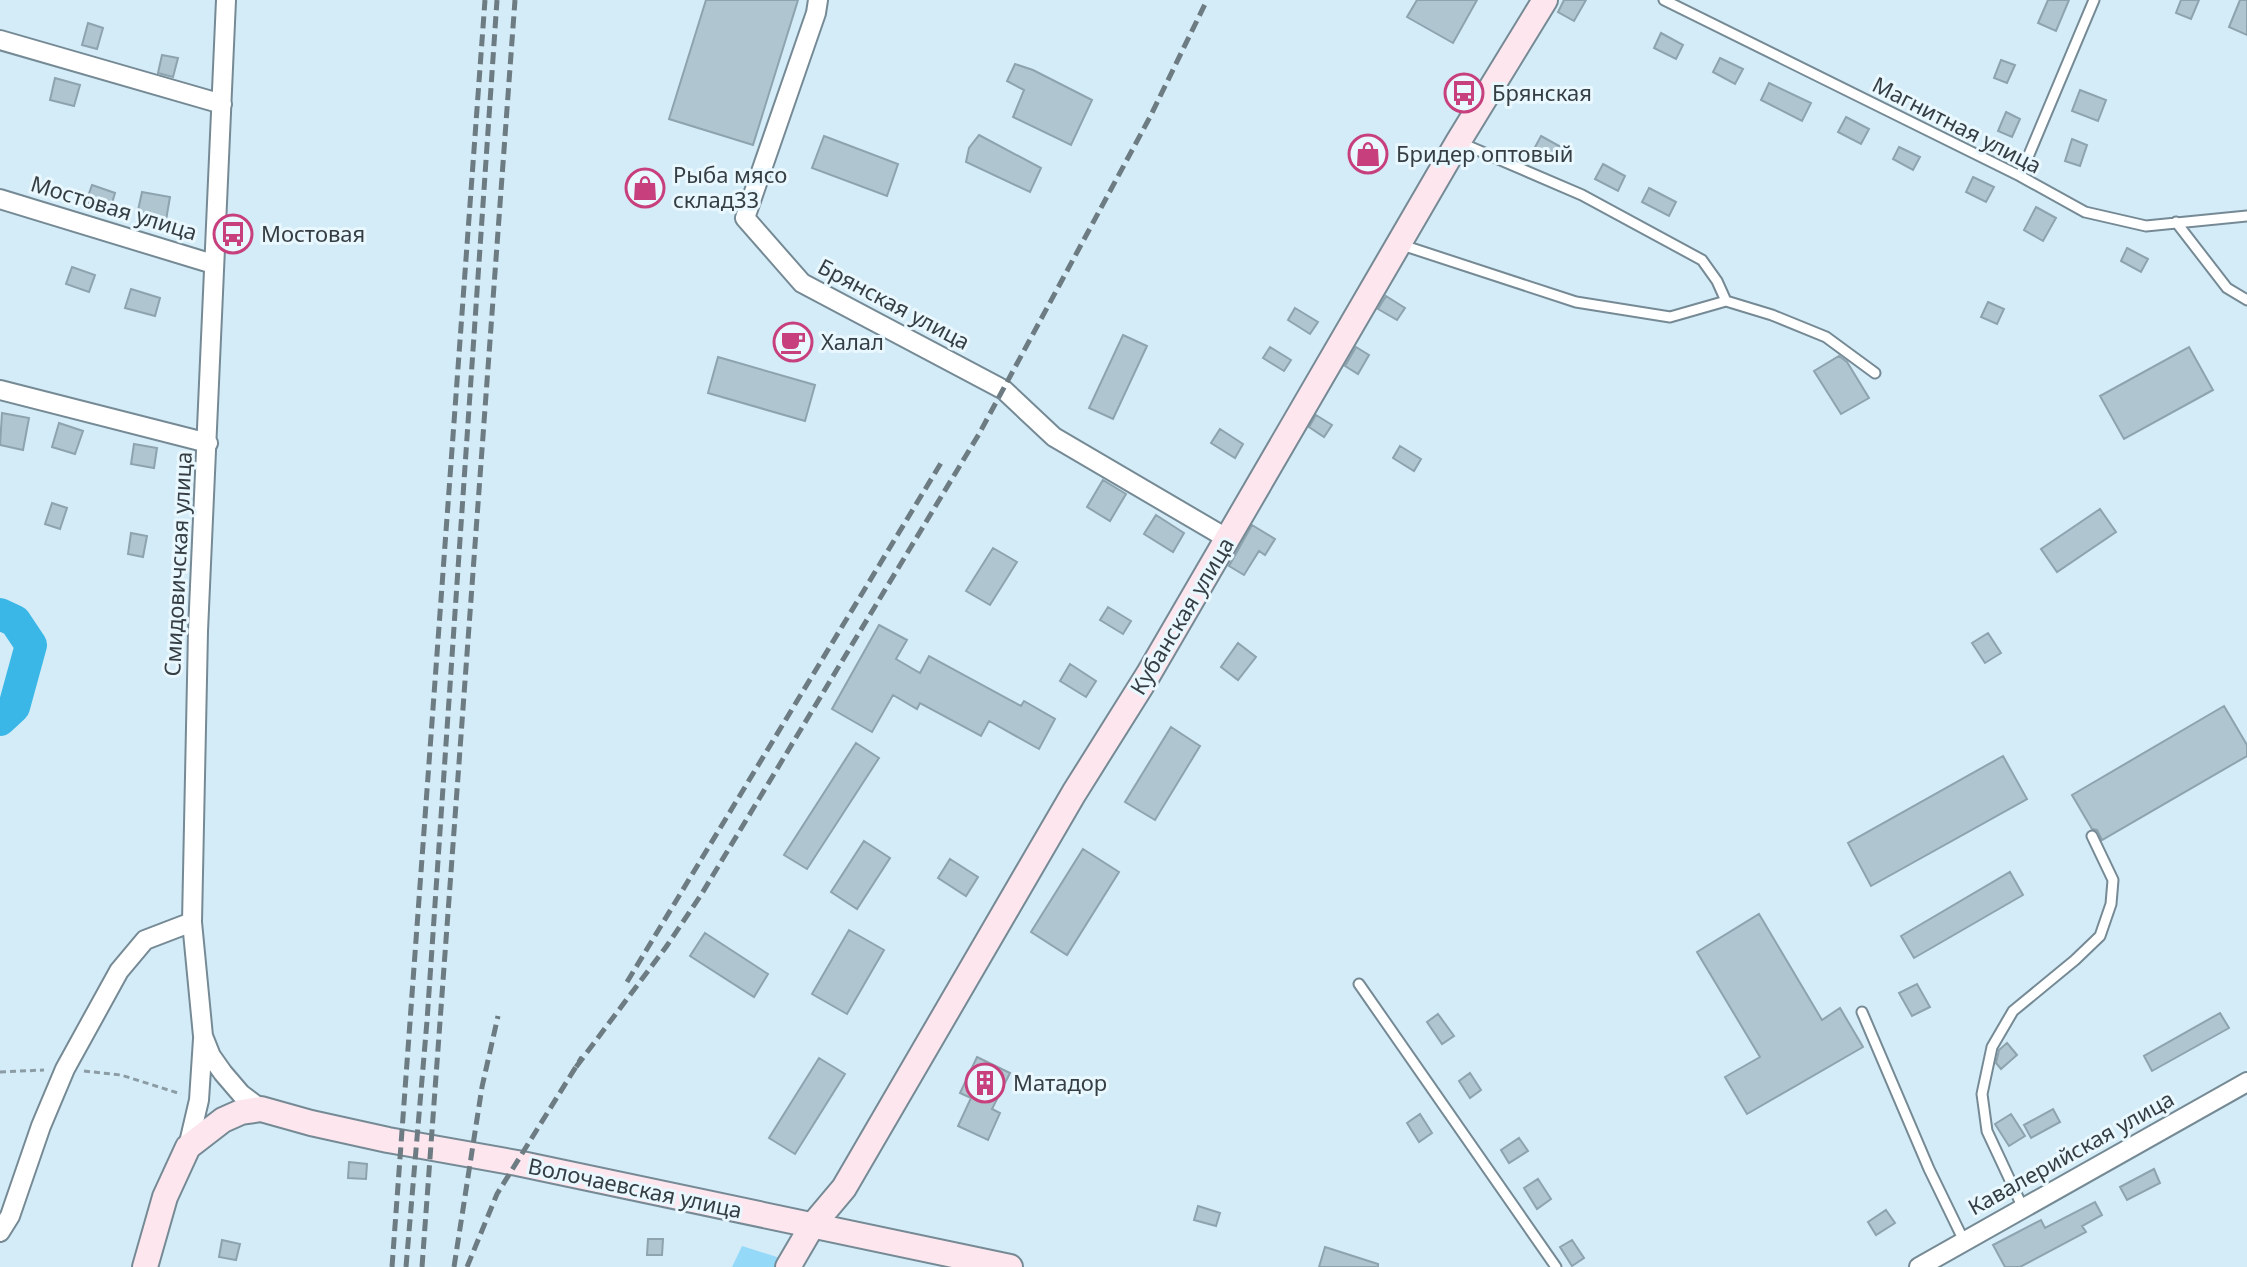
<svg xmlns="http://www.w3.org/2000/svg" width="2247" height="1267" font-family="'Noto Sans',sans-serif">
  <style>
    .green { fill: #95d9f8 }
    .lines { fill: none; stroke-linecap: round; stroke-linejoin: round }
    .river { stroke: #3bb7e7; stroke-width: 32 }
    .building { fill: #afc6d1; stroke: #8da3ae; stroke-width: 2 }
    .service-casing { stroke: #758a95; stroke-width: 13 }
    .minor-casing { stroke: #758a95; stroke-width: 22 }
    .secondary-casing { stroke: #758a95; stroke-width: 28 }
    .path { stroke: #8b9ca4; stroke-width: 3; stroke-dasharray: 6 4; stroke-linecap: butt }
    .service { stroke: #fff; stroke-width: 9 }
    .minor { stroke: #fff; stroke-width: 18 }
    .secondary { stroke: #fde6ee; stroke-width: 24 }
    .rail { stroke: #6d7b82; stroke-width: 5; stroke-dasharray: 12 6; stroke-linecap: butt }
    .labels { text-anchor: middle; stroke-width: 6; stroke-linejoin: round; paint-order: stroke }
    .poi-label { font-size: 22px; fill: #353e43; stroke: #e9f7fe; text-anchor: start }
    .street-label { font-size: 22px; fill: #353e43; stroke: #e9f7fe }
  </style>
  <rect width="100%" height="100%" fill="#d4ecf7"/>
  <path class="green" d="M742,1246L780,1258L775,1267H732Z"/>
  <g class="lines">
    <path class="river" d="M0,614L15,621L31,645L14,707L0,720"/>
  </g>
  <path class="building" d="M706,0H798L753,145L669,119Z
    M1417,0H1477L1453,43L1407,17Z
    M1564,0H1586L1574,21L1558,12Z
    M2048,0H2069L2056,31L2038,23Z
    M2181,0H2199L2191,19L2176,13Z
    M2240,0H2247V35L2229,27Z
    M88,23L103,28L97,49L82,45Z
    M1661,33L1683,45L1676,59L1654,48Z
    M162,55L178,58L173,77L158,73Z
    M1720,58L1743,69L1735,84L1713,72Z
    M2001,60L2015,65L2007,83L1994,78Z
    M1015,64L1033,70L1092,100L1071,145L1013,117L1024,90L1007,81Z
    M55,78L80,85L74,106L50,100Z
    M1769,83L1811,103L1802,121L1761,100Z
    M2080,90L2106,100L2098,121L2072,111Z
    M2006,112L2020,119L2012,137L1998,131Z
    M1846,117L1869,129L1861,144L1838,132Z
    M979,135L1041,168L1030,192L966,162L969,148Z
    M824,136L898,164L887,196L812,168Z
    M1541,136L1561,147L1555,159L1534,149Z
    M2072,139L2087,145L2080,166L2065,161Z
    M1899,147L1920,157L1913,170L1893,159Z
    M1603,164L1625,176L1618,191L1595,179Z
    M1973,177L1994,187L1986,202L1966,192Z
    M92,185L115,193L110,210L86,202Z
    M1649,188L1676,202L1669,216L1642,202Z
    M142,192L170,197L166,220L137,215Z
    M2036,207L2056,218L2043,241L2024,230Z
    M2127,248L2148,259L2141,272L2121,261Z
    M72,267L95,275L89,292L66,284Z
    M131,289L160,298L155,316L125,308Z
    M1386,296L1405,308L1397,320L1378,309Z
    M1988,302L2004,309L1997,324L1981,317Z
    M1295,308L1318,322L1310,334L1288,320Z
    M1123,335L1147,346L1113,419L1089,408Z
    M1270,347L1291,360L1284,371L1263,358Z
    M1356,347L1369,355L1358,374L1345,366Z
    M2189,347L2213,390L2124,439L2100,396Z
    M1839,356L1847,362L1869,398L1841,414L1814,371Z
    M718,357L815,385L805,421L708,393Z
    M2,413L29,418L23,450L0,445Z
    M1316,415L1332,425L1324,437L1309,427Z
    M59,423L83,431L75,454L52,447Z
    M1220,429L1243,444L1235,458L1211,443Z
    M134,444L157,448L154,468L131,464Z
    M1400,446L1421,459L1414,471L1393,458Z
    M1103,480L1126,494L1110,521L1087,507Z
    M52,503L67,508L60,529L45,524Z
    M2100,509L2116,532L2057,572L2041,549Z
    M1156,515L1184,533L1173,552L1144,534Z
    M1252,525L1275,539L1265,555L1259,551L1244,575L1229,566Z
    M131,533L147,536L143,557L128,554Z
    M993,548L1017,562L990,605L966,591Z
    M1108,607L1131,621L1123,634L1100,620Z
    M879,625L907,640L896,659L920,673L929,656L1021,706L1024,701L1055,719L1039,749L989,721L981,736L920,703L917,709L893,695L872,732L832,709Z
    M1988,633L2001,653L1985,663L1972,643Z
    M1238,643L1256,657L1238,680L1221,667Z
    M1070,664L1096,681L1086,697L1060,681Z
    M2224,706L2247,745V756L2102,840L2097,830L2092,829L2072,795Z
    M1171,727L1200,746L1155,820L1125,802Z
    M856,743L879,758L807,869L784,855Z
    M2003,756L2027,799L1871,886L1848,843Z
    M864,841L890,858L857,909L831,892Z
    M1083,849L1119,872L1067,955L1031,932Z
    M950,859L978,877L966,896L938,878Z
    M2010,872L2023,895L1914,958L1901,936Z
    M1759,914L1822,1020L1840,1008L1863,1047L1747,1114L1725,1077L1760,1057L1697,952Z
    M849,930L884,950L847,1014L812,994Z
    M705,933L768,974L754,997L690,956Z
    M1917,984L1930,1007L1912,1016L1899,993Z
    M2220,1013L2229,1028L2152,1071L2144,1056Z
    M1438,1014L1454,1036L1442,1044L1427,1022Z
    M2007,1043L2017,1055L2001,1069L1996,1063L1999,1050Z
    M977,1057L1010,1073L992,1109L1000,1113L988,1140L958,1126L971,1098L960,1093Z
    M819,1058L845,1074L795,1154L769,1138Z
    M1470,1073L1481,1090L1470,1098L1459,1081Z
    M2053,1109L2060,1122L2031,1138L2024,1125Z
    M1420,1114L1432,1133L1419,1142L1407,1123Z
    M2011,1114L2025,1136L2009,1146L1995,1124Z
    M1519,1138L1528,1151L1509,1163L1501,1150Z
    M349,1162L367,1164L366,1179L348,1178Z
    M2154,1169L2160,1183L2127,1200L2120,1187Z
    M1538,1179L1551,1199L1537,1209L1524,1188Z
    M2095,1202L2102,1215L2082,1226L2086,1232L2020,1267H2005L1993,1245L2041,1220L2045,1228Z
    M1198,1206L1220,1213L1216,1226L1194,1220Z
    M1886,1210L1895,1223L1876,1235L1868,1222Z
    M648,1239H663L662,1255H647Z
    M222,1240L240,1244L236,1260L219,1257Z
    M1572,1240L1584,1258L1572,1266L1560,1247Z
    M1325,1247L1378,1264V1267H1319Z"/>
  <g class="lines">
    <g class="service-casing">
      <path id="service" d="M1664,0L2020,176L2085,212L2146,226L2247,216
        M1461,143L1582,195L1702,260L1717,281L1726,301
        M2020,176L2094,0
        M2176,222L2227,288L2247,300
        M1402,245L1576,302L1670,317L1726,301L1772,315L1826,337L1875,373
        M1359,984L1556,1267
        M1862,1012L1929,1169L1964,1241
        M2023,1208L1987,1131L1982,1094L1992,1047L2013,1011L2075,960L2100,936L2111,904L2113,880L2092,836"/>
    </g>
    <g class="minor-casing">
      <path id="minor" d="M226,0L198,631L192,922L203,1036L211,1056L223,1073L241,1094L261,1109
        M818,0L816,13L745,218L802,283L1004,390L1054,437L1228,539
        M0,40L222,104
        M0,199L213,264
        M0,390L208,443
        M188,1147L199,1100L203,1039
        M0,1232L10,1216L41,1126L65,1069L119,971L145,940L192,922
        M1919,1267L2247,1082"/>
    </g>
    <g class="secondary-casing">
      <path id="secondary" d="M145,1267L165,1197L188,1147L223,1120L241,1112L261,1109L311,1123L388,1140L517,1163L1010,1267
        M788,1267L812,1226L844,1188L1074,793L1148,675L1458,142L1545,0"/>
    </g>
    <path class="path" d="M84,1071L121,1075L181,1094
      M0,1072L44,1070"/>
    <use href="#service" class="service"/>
    <use href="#minor" class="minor"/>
    <use href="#secondary" class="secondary"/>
    <path class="rail" d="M627,982L941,463
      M576,1067L666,947L701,895L979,434L1150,117L1207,0
      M392,1267L485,0
      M406,1267L427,1021L497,0
      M422,1267L515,0
      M454,1267L482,1087L498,1016
      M467,1267L497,1194L582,1057"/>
  </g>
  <defs>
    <g id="bus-ring" transform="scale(2)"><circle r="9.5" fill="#e9f7fe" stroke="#c73f7d" stroke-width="1.5"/><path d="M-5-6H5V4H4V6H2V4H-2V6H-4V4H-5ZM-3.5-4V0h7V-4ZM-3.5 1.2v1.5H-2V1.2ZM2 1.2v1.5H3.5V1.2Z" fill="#c73f7d"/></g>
    <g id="shop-ring" transform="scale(2)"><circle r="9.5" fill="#e9f7fe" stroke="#c73f7d" stroke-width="1.5"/><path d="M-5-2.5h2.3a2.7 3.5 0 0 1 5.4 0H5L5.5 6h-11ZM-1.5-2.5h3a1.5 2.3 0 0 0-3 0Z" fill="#c73f7d"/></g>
    <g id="cafe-ring" transform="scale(2)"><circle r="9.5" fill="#e9f7fe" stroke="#c73f7d" stroke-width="1.5"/><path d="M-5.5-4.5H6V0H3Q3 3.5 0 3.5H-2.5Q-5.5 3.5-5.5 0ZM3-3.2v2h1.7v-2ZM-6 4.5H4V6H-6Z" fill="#c73f7d"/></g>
    <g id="building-ring" transform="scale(2)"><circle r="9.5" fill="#e9f7fe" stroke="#c73f7d" stroke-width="1.5"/><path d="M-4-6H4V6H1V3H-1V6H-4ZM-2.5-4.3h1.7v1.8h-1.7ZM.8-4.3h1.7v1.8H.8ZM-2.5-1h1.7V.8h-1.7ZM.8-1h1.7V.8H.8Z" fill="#c73f7d"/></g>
  </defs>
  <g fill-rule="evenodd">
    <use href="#bus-ring" x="1464" y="93"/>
    <use href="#shop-ring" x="1368" y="154"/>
    <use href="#shop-ring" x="645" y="188"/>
    <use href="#bus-ring" x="233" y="234"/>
    <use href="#cafe-ring" x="793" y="342"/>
    <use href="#building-ring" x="985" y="1083"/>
  </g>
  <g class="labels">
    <g class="poi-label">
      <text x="1492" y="101">Брянская</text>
      <text x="1396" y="162">Бридер оптовый</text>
      <text x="673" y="183">Рыба мясо<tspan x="673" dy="25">склад33</tspan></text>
      <text x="261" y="242">Мостовая</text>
      <text x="821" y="350">Халал</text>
      <text x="1013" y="1091">Матадор</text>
    </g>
    <g class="street-label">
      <text transform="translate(1957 125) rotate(27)" y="8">Магнитная улица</text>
      <text transform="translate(114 208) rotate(17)" y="8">Мостовая улица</text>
      <text transform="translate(894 304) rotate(28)" y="8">Брянская улица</text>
      <text transform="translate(178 564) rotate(-87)" y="8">Смидовичская улица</text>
      <text transform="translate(1182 616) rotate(-59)" y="8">Кубанская улица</text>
      <text transform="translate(2071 1153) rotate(-29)" y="8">Кавалерийская улица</text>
      <text transform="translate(635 1188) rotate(12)" y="8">Волочаевская улица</text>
    </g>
  </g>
</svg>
